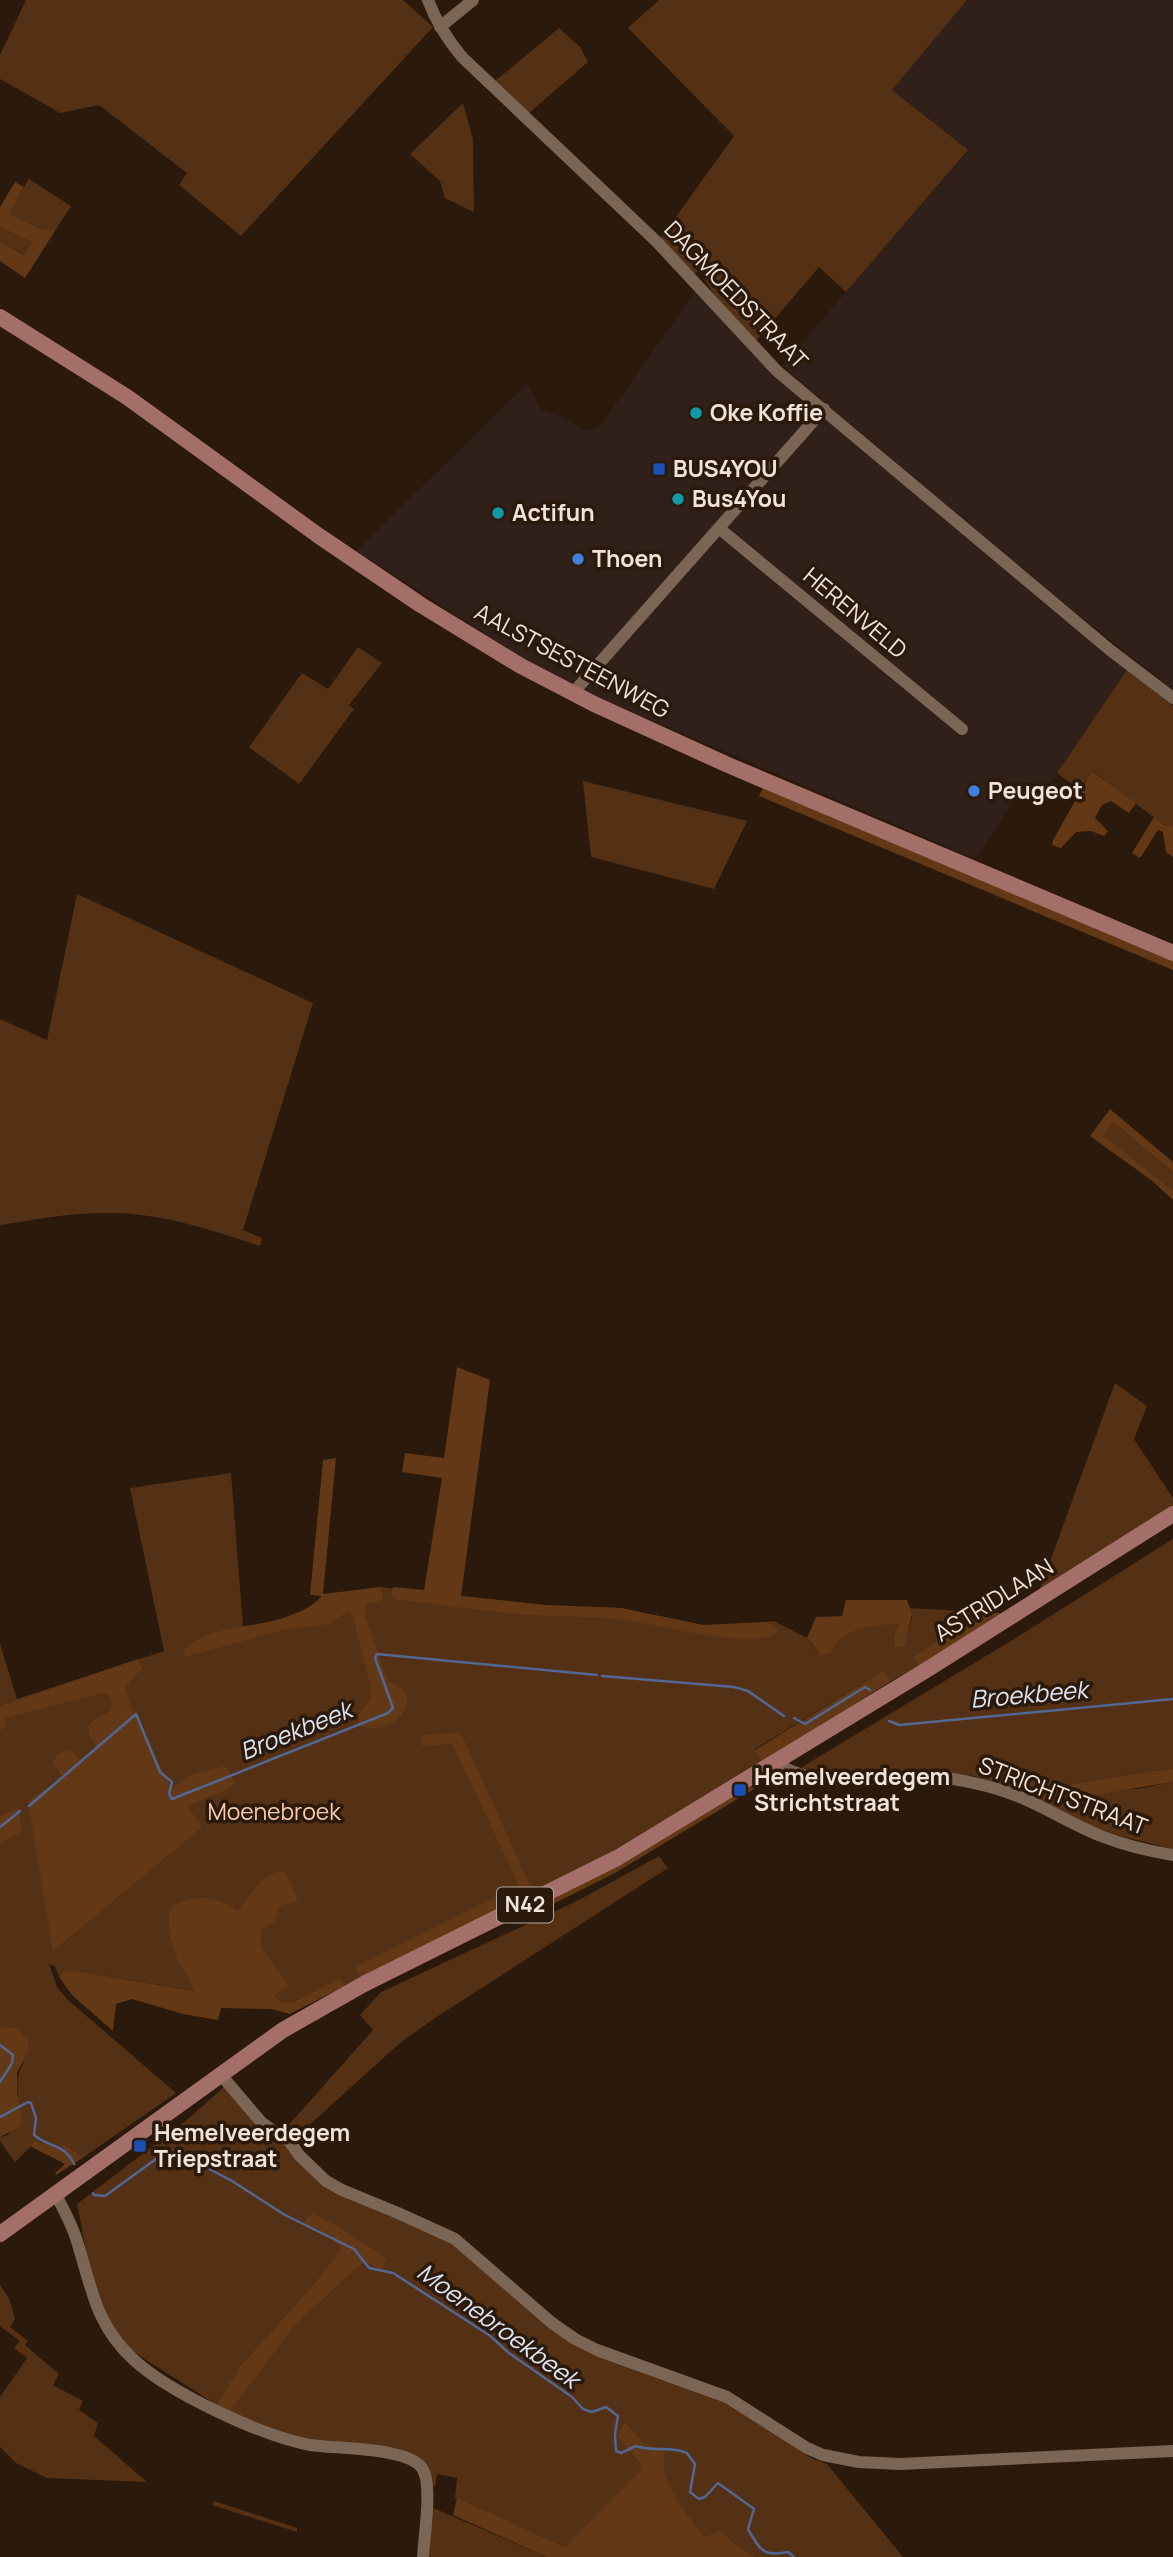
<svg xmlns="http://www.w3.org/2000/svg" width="1173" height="2557" font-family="Manrope,sans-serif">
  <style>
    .industrial { fill: #31201a }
    .green { fill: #543014 }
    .forest { fill: #623816 }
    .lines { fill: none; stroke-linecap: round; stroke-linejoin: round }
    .stream { stroke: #526794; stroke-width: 2.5 }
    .minor { stroke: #7b6555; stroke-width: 12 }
    .major { stroke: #a46f68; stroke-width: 16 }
    .culture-dot { fill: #0f9aa8; stroke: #2b190b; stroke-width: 2.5 }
    .transit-dot { fill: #1a4fb4; stroke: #2b190b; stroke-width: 2.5 }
    .shop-dot { fill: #3f7fe0; stroke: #2b190b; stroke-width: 2.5 }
    .labels { text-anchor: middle; stroke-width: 7; stroke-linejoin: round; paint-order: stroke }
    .shield { fill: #2b190b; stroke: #b5a69c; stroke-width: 2 }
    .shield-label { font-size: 21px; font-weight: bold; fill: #f0e3da }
    .street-label { font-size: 23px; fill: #f0e3da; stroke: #2b190b }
    .poi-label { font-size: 23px; font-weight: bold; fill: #f0e3da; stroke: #2b190b; text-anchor: start }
    .park-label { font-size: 23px; fill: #f7ccad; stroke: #2b190b }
    .water-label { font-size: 24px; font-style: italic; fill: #dde5f3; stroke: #2b190b }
  </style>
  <rect width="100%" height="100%" fill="#2b190b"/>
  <path class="industrial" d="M967,0H1173V689L1049,592L782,366L968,151L892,90Z
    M697,289L753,352L1127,670L1034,808L1017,796L976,859L595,696L529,662L356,551L528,383L540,409L561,417L587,431L601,425Z"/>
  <path class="green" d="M26,0H403L433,27L241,236L179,185L187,173L99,105L60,113L0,79V55Z
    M659,0H967L892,90L968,150L846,292L819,267L756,341L718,301L699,270L694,274L660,239L734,136L628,28Z
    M559,28L580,47L588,62L529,113L495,81Z
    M463,103L473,139L474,212L445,198L440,181L410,154Z
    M29,179L71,206L55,231L41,229L8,214Z
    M0,227L33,242L25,255L0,241Z
    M358,647L382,663L349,705L354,709L299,784L249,747L302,673L328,689Z
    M1127,670L1173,706V826H1165L1093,771L1080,790L1057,773Z
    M583,781L747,821L714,889L591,857Z
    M77,894L313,1003L243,1230L262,1238L260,1246C212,1230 164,1214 113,1213C75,1212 37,1219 0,1225V1019L47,1040Z
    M1113,1122L1173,1172V1190L1102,1136Z
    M1115,1383L1147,1406L1134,1439L1173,1498V1506L1040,1589Z
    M231,1473L243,1626L268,1624L329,1600L381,1587L545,1605L621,1608L703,1625H747L774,1621L807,1638L817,1651L831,1653C843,1627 872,1625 898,1623L894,1636L907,1633L912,1618L909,1608L981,1612L915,1657L919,1666L891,1681L884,1670L755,1749L762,1763L599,1859L345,1986L292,2003L196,1991L71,1970L62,1972L59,1977L55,1966L49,1964L57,1987L68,2000L176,2093L84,2157L63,2144L60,2148L36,2141L15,2162L0,2141V2137L6,2136L22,2121C18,2100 13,2080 24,2062L0,2023V1644L17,1699L164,1651L130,1488Z
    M1173,1539V1768L1034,1790L1137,1789L1173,1782V1849L1116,1835L1084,1823L1017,1790L974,1776L939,1771L844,1774L802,1771V1767L1014,1639Z
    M659,1856L668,1868L435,2018L400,2043L295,2138L285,2129L373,2030L360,2015L381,1992L577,1901Z
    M224,2087L257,2124L368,2205L458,2247L548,2326L726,2400L811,2458L827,2464L903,2557H556L565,2547L455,2498L457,2478L437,2474L435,2487L431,2486L425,2465L300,2438L267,2428L217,2405L137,2354L125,2344L108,2321L89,2266L77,2204L188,2119Z
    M0,2285L9,2298L15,2319L10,2327L28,2341L25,2345L59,2374L53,2385L83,2401L79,2410L98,2423L94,2436L147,2482L47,2478L16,2463L0,2447V2397L27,2358L14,2348L20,2341L0,2326Z
    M214,2501L297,2528V2532L212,2505Z
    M431,2507L547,2557H431L428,2555Z"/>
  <path class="forest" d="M15,182L24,187L9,214L41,229L55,231L25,278L0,261V241L24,255L32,242L0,227V207Z
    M1092,771L1136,803L1129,813L1111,801L1102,805L1095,818L1108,831L1104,836L1091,831L1076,832L1061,848L1052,845L1053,840Z
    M763,788L1173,959V970L759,796Z
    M1154,817L1165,826H1173V857L1166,852L1163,832L1158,830L1140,858L1132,853Z
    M1110,1109L1173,1162V1172L1113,1122L1103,1136L1173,1190V1200L1151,1180L1090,1136Z
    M457,1367L490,1380L461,1596L545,1605L621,1608L703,1625L766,1622L777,1629V1633C747,1651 647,1621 609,1618C582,1616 555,1617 529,1615C484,1611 440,1605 396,1599L391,1594L393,1587L424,1590L442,1478L402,1472L405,1453L444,1458Z
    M336,1458L323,1594L381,1587L383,1600L367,1604L364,1613L388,1681L403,1689L408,1700C405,1707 403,1715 397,1720C388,1728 369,1731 359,1725L358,1715L370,1701L371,1687L352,1614L347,1612L329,1624L283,1630L185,1657L184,1650C215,1617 285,1635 322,1596L310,1595L323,1460Z
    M846,1600H907L912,1614L904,1647H895L894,1636L898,1624C872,1625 842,1628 831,1653L821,1655L807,1638L816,1617L842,1616Z
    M981,1612L1002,1613L919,1666L914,1657Z
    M138,1659L142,1668L125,1688L130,1705L171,1788L194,1774L224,1766L228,1769L235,1784C220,1795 203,1797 188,1807L202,1827L53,1951L28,1801L63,1777L53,1764C55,1754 62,1751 71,1750L80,1760L97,1747L89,1735L88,1726C94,1717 106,1716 113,1707L110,1695L103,1693L5,1718L6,1727L0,1730V1706Z
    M884,1670L891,1681L762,1763L755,1750Z
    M461,1733L534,1894L361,1978L355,1967L519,1885L452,1744L422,1746L421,1735Z
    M1173,1768V1782L1050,1802L1037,1799L1034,1790Z
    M752,1781L754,1789L615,1873L547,1907L545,1901Z
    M18,1808L22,1831L0,1844V1816Z
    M278,1871L284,1872L291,1883L298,1901L280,1906L275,1922L261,1929V1947L289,1986L275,1995L279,2001L292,2003L340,1978L345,1986L290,2014L271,2009L221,2008L218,2020L183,2014L132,1999L116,2004L113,2031L72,1995L59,1977L62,1972L71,1970L195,1991L177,1959L170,1937L169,1910C188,1891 217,1896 238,1911C251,1895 258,1879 278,1871Z
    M0,2023L2,2027L17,2028L27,2038L29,2050L17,2073V2092L22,2120L19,2127L0,2137Z
    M35,2141L60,2148L63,2144L84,2157L56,2175L55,2173L65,2164L30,2146Z
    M313,2214L329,2221L387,2258L382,2270L369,2263H363L351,2273L295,2325L230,2411L217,2405L239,2368L316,2282L342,2248L317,2228L305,2225L306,2217Z
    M625,2422L644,2444L659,2448L665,2454C657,2480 689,2517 704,2537L721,2531L733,2543L755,2557H547L453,2515L457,2498L565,2547L643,2468C635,2455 625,2448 617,2435Z"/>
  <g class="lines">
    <path class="stream" d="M602,1676L734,1687L748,1691L784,1716
      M794,1718L805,1724L865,1687L870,1690
      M889,1721L899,1725L1173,1699
      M29,1806L136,1714L160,1772L172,1782L169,1794L172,1799L388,1713L393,1708L375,1658L377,1654L597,1675
      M0,1827L20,1811
      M0,2045L13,2055L12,2063L0,2082
      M0,2117L28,2102L31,2103L36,2118L34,2135C49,2148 64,2143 74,2164
      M93,2193L94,2195L105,2196L167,2151L179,2153L232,2181L285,2215L354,2249L369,2268L393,2273L489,2335L509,2353L572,2397L583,2409L592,2412L606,2407L618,2416L615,2434L616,2451L621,2453L636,2446C653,2452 670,2446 687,2453L695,2464L690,2492L699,2499L705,2497L718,2483L754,2509L748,2529C760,2550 763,2557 788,2552L794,2557"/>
    <path class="minor" d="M428,0C436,22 447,39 462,57L657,242L777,371L1110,650L1173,698
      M440,27L473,0
      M720,529L962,729
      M573,693L824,409
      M774,1761C818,1795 894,1771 947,1778C975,1782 1003,1789 1029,1801C1053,1812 1076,1826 1101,1836C1124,1845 1148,1851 1173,1855
      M221,2075L262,2123L290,2142L299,2155L326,2181L342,2190L398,2213L455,2239L552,2323L575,2339L597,2350L727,2397L807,2448L823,2455L859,2462L900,2464L1173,2451
      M56,2195C63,2208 71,2223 76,2238C91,2285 95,2325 134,2360C170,2393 262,2436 310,2445C336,2449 407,2447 422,2468C433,2484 424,2536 423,2557"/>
    <path class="major" d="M0,317L127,397L319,536L421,605L521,666L594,704L728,765L1173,953
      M0,2234L283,2030L364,1984L617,1858L928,1669L1173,1514"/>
  </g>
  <g class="culture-dot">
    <circle cx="696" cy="413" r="7"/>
    <circle cx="678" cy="499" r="7"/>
    <circle cx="498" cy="513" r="7"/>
  </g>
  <g class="transit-dot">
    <rect x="652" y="462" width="14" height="14" rx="3.5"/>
    <rect x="733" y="1783" width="14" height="14" rx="3.5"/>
    <rect x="133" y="2139" width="14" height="14" rx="3.5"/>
  </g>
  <g class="shop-dot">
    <circle cx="578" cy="559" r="7"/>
    <circle cx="974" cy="791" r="7"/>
  </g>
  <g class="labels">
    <rect class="shield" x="497" y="1887.5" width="56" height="35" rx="5"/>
    <g class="shield-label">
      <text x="525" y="1912">N42</text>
    </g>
    <g class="street-label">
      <text transform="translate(736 295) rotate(46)" y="8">DAGMOEDSTRAAT</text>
      <text transform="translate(855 613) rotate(40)" y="8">HERENVELD</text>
      <text transform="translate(572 661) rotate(28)" y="8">AALSTSESTEENWEG</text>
      <text transform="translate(994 1600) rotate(-32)" y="8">ASTRIDLAAN</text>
      <text transform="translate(1063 1796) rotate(21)" y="8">STRICHTSTRAAT</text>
    </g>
    <g class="poi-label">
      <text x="710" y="421">Oke Koffie</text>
      <text x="673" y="477">BUS4YOU</text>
      <text x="692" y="507">Bus4You</text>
      <text x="512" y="521">Actifun</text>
      <text x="592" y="567">Thoen</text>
      <text x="988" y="799">Peugeot</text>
      <text x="754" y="1785">Hemelveerdegem<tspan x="754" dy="26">Strichtstraat</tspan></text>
      <text x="154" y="2141">Hemelveerdegem<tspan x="154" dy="26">Triepstraat</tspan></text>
    </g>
    <g class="park-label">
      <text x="274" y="1820">Moenebroek</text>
    </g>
    <g class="water-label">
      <text transform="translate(1029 1695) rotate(-5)" y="8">Broekbeek</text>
      <text transform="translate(296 1731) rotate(-22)" y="8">Broekbeek</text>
      <text transform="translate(498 2326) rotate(36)" y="8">Moenebroekbeek</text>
    </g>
  </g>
</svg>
